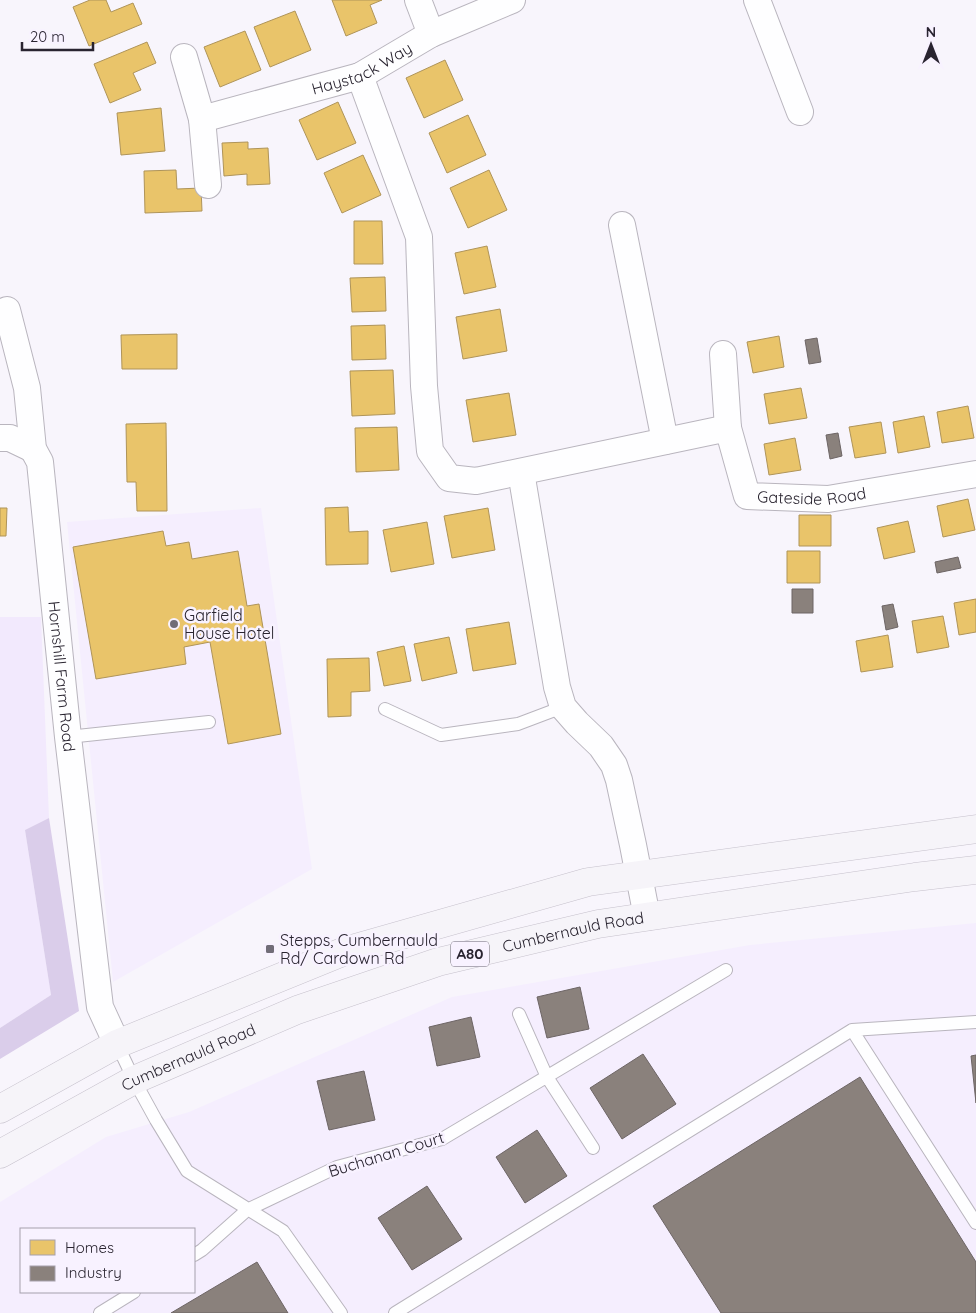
<svg xmlns="http://www.w3.org/2000/svg" width="976" height="1313" font-family="Quicksand,sans-serif">
  <style>
    .built { fill: #f5eefe; fill-rule: evenodd }
    .green { fill: #f2e9fd }
    .forest { fill: #dacdea }
    .homes { fill: #e9c46a; stroke: #af9459 }
    .industry { fill: #8a817c; stroke: #6d6565 }
    .lines { fill: none; stroke-linecap: round; stroke-linejoin: round }
    .service-casing { stroke: #b9b5be; stroke-width: 14 }
    .minor-casing { stroke: #b9b5be; stroke-width: 28 }
    .primary-casing { stroke: #c6c1cc; stroke-width: 29 }
    .service { stroke: #fefeff; stroke-width: 12 }
    .minor { stroke: #fefeff; stroke-width: 26 }
    .primary { stroke: #f6f4f9; stroke-width: 28 }
    .poi-dot { fill: #716d77; stroke: #f8f2ff; stroke-width: 2 }
    .labels { text-anchor: middle; stroke-width: 5; stroke-linejoin: round; paint-order: stroke }
    .shield { fill: #f8f2ff; stroke: #67626e; stroke-width: 1 }
    .shield-label { font-size: 15px; font-weight: bold; fill: #292430 }
    .street-label { font-size: 16px; fill: #292430; stroke: #f8f2ff }
    .poi-label { font-size: 16px; fill: #292430; stroke: #f8f2ff; text-anchor: start }
  </style>
  <rect width="100%" height="100%" fill="#f8f5fc"/>
  <path class="built" d="M261,508L312,869L113,982L67,522Z
    M976,923V1313H0V1202L106,1137L189,1112L452,997L750,945ZM21,1229H194V1292H21Z"/>
  <path class="green" d="M0,617H41L49,818L25,830L51,995L0,1028Z"/>
  <path class="forest" d="M49,818L79,1011L0,1059V1028L51,995L25,830Z"/>
  <path class="homes" d="M90,0H106L111,12L133,3L142,24L89,46L73,7Z
    M332,0H382L370,5L377,23L346,36Z
    M295,11L311,50L270,67L254,27Z
    M245,31L261,70L220,87L204,47Z
    M147,42L156,63L133,73L141,90L110,103L94,64Z
    M445,60L463,100L424,118L406,78Z
    M338,102L356,143L317,160L299,120Z
    M161,108L165,151L121,155L117,113Z
    M468,115L486,155L447,173L429,133Z
    M248,142V149L268,148L270,184L247,185V174L224,176L222,143Z
    M363,155L381,195L342,213L324,173Z
    M176,170L177,189L201,188L202,211L145,213L144,171Z
    M489,170L507,210L468,228L450,188Z
    M354,221H382L383,264H354Z
    M487,246L496,287L464,294L455,253Z
    M385,277L386,311L352,312L350,278Z
    M500,309L507,351L463,359L456,317Z
    M385,325L386,359L352,360L351,326Z
    M177,334V369H122L121,335Z
    M779,336L784,367L753,373L747,342Z
    M393,370L395,414L352,416L350,371Z
    M801,388L807,418L769,424L764,394Z
    M509,393L516,435L473,442L466,400Z
    M968,406L974,438L942,443L937,412Z
    M924,416L930,447L898,453L893,422Z
    M881,422L886,453L855,458L849,427Z
    M166,423L167,511H137L136,482H127L126,424Z
    M397,427L399,470L356,472L355,428Z
    M795,438L801,470L769,475L764,444Z
    M968,499L975,530L943,537L937,506Z
    M348,507L349,532L368,531V564L326,565L325,508Z
    M0,508H7L6,536H0Z
    M488,508L495,550L452,558L444,516Z
    M799,515H831V546H799Z
    M908,521L915,552L884,559L877,528Z
    M427,522L434,564L391,572L383,530Z
    M163,531L166,546L189,542L192,559L238,551L247,606L259,604L281,734L228,744L210,642L184,647L186,664L96,679L73,547Z
    M787,551H820V583H787Z
    M976,599V632L959,635L954,603Z
    M943,616L949,647L917,653L912,621Z
    M509,622L516,664L473,671L466,629Z
    M888,635L893,667L861,672L856,641Z
    M449,637L457,673L422,681L414,644Z
    M404,646L411,681L384,686L377,652Z
    M369,658L370,691L351,692V716L328,717L327,659Z"/>
  <path class="industry" d="M817,338L821,362L809,364L805,340Z
    M838,433L842,456L830,459L826,435Z
    M958,557L961,568L937,573L935,562Z
    M792,589H813V613H792Z
    M893,604L898,627L886,630L882,606Z
    M580,987L589,1029L547,1038L537,997Z
    M471,1017L480,1057L437,1066L429,1027Z
    M643,1054L676,1104L622,1139L590,1088Z
    M976,1055V1103L971,1056Z
    M364,1071L375,1120L329,1130L317,1081Z
    M860,1077L976,1262V1313H721L653,1206Z
    M537,1130L567,1176L525,1203L496,1157Z
    M427,1186L462,1239L412,1270L378,1218Z
    M257,1262L288,1313H171Z"/>
  <g class="lines">
    <g class="service-casing">
      <path id="service" d="M385,709L441,735L518,724L563,707
        M68,737L209,722
        M519,1014L547,1077L593,1148
        M852,1030L976,1022
        M117,1044L134,1080L156,1120L187,1171L283,1231L341,1313
        M194,1255L202,1250L247,1210L337,1167L442,1139L726,970
        M100,1313L134,1292
        M395,1313L852,1030L976,1223"/>
    </g>
    <g class="minor-casing">
      <g id="minor">
        <path d="M418,0L431,34"/>
        <path d="M757,0L800,112"/>
        <path d="M184,57L202,119L208,185"/>
        <path id="s1" d="M360,76L419,237L424,386L430,451L449,478L476,481L728,428L747,496L828,499L976,474"/>
        <path id="s2" d="M202,119L360,76L431,34L512,0"/>
        <path d="M622,225L665,441"/>
        <path id="s3" d="M7,310L27,388L33,449L40,462L68,737L100,1007L117,1044"/>
        <path d="M723,354L728,428"/>
        <path d="M0,438H10L33,449"/>
        <path d="M521,472L557,687L563,707L577,723L601,746L614,765L619,780L633,845L647,917"/>
      </g>
    </g>
    <g class="primary-casing">
      <g id="primary">
        <path d="M0,1109L117,1044L345,951L588,882L976,829"/>
        <path id="s4" d="M0,1154L134,1080L297,1010L438,962L598,924L915,877L976,870"/>
      </g>
    </g>
    <use href="#service" class="service"/>
    <use href="#minor" class="minor"/>
    <use href="#primary" class="primary"/>
  </g>
  <g class="poi-dot">
    <circle cx="174" cy="624" r="5"/>
    <rect x="265" y="944" width="10" height="10" rx="2.5"/>
  </g>
  <g class="labels">
    <rect class="shield" x="451" y="941.5" width="38" height="25" rx="4"/>
    <g class="shield-label">
      <text x="470" y="959">A80</text>
    </g>
    <g class="street-label">
      <text dy="6" stroke="none"><textPath href="#s2" startOffset="168">Haystack Way</textPath></text>
      <text dy="6" stroke="none"><textPath href="#s1" startOffset="839">Gateside Road</textPath></text>
      <text dy="6" stroke="none"><textPath href="#s3" startOffset="372">Hornshill Farm Road</textPath></text>
      <text dy="6" stroke="none"><textPath href="#s4" startOffset="618">Cumbernauld Road</textPath></text>
      <text dy="6" stroke="none"><textPath href="#s4" startOffset="212">Cumbernauld Road</textPath></text>
      <text transform="translate(386 1154) rotate(-17)" y="6">Buchanan Court</text>
    </g>
    <g class="poi-label">
      <text x="184" y="621">Garfield<tspan x="184" dy="18">House Hotel</tspan></text>
      <text x="280" y="946">Stepps, Cumbernauld<tspan x="280" dy="18">Rd/ Cardown Rd</tspan></text>
    </g>
  </g>
  <rect x="20" y="1228" width="175" height="65" fill="#f8f2ff" stroke="#a5a0ac"/>
  <rect x="30" y="1240" width="25" height="15" fill="#e9c46a" stroke="#a5a0ac"/>
  <text x="65" y="1253" font-size="15" fill="#292430">Homes</text>
  <rect x="30" y="1266" width="25" height="15" fill="#8a817c" stroke="#a5a0ac"/>
  <text x="65" y="1278" font-size="15" fill="#292430">Industry</text>
  <g transform="translate(931 45)" stroke="#f8f2ff" stroke-width="4" paint-order="stroke">
  <path d="M0-4L9 19L0 12L-9 19Z" fill="#292430"/>
  <text y="-8" font-size="14" font-weight="bold" text-anchor="middle" fill="#292430">N</text>
  </g>
  <path d="M22 42v8h71v-8" fill="none" stroke="#292430" stroke-width="2.5"/>
  <text x="30" y="42" font-size="15" fill="#292430" stroke="#f8f2ff" stroke-width="4" paint-order="stroke">20 m</text>
</svg>
